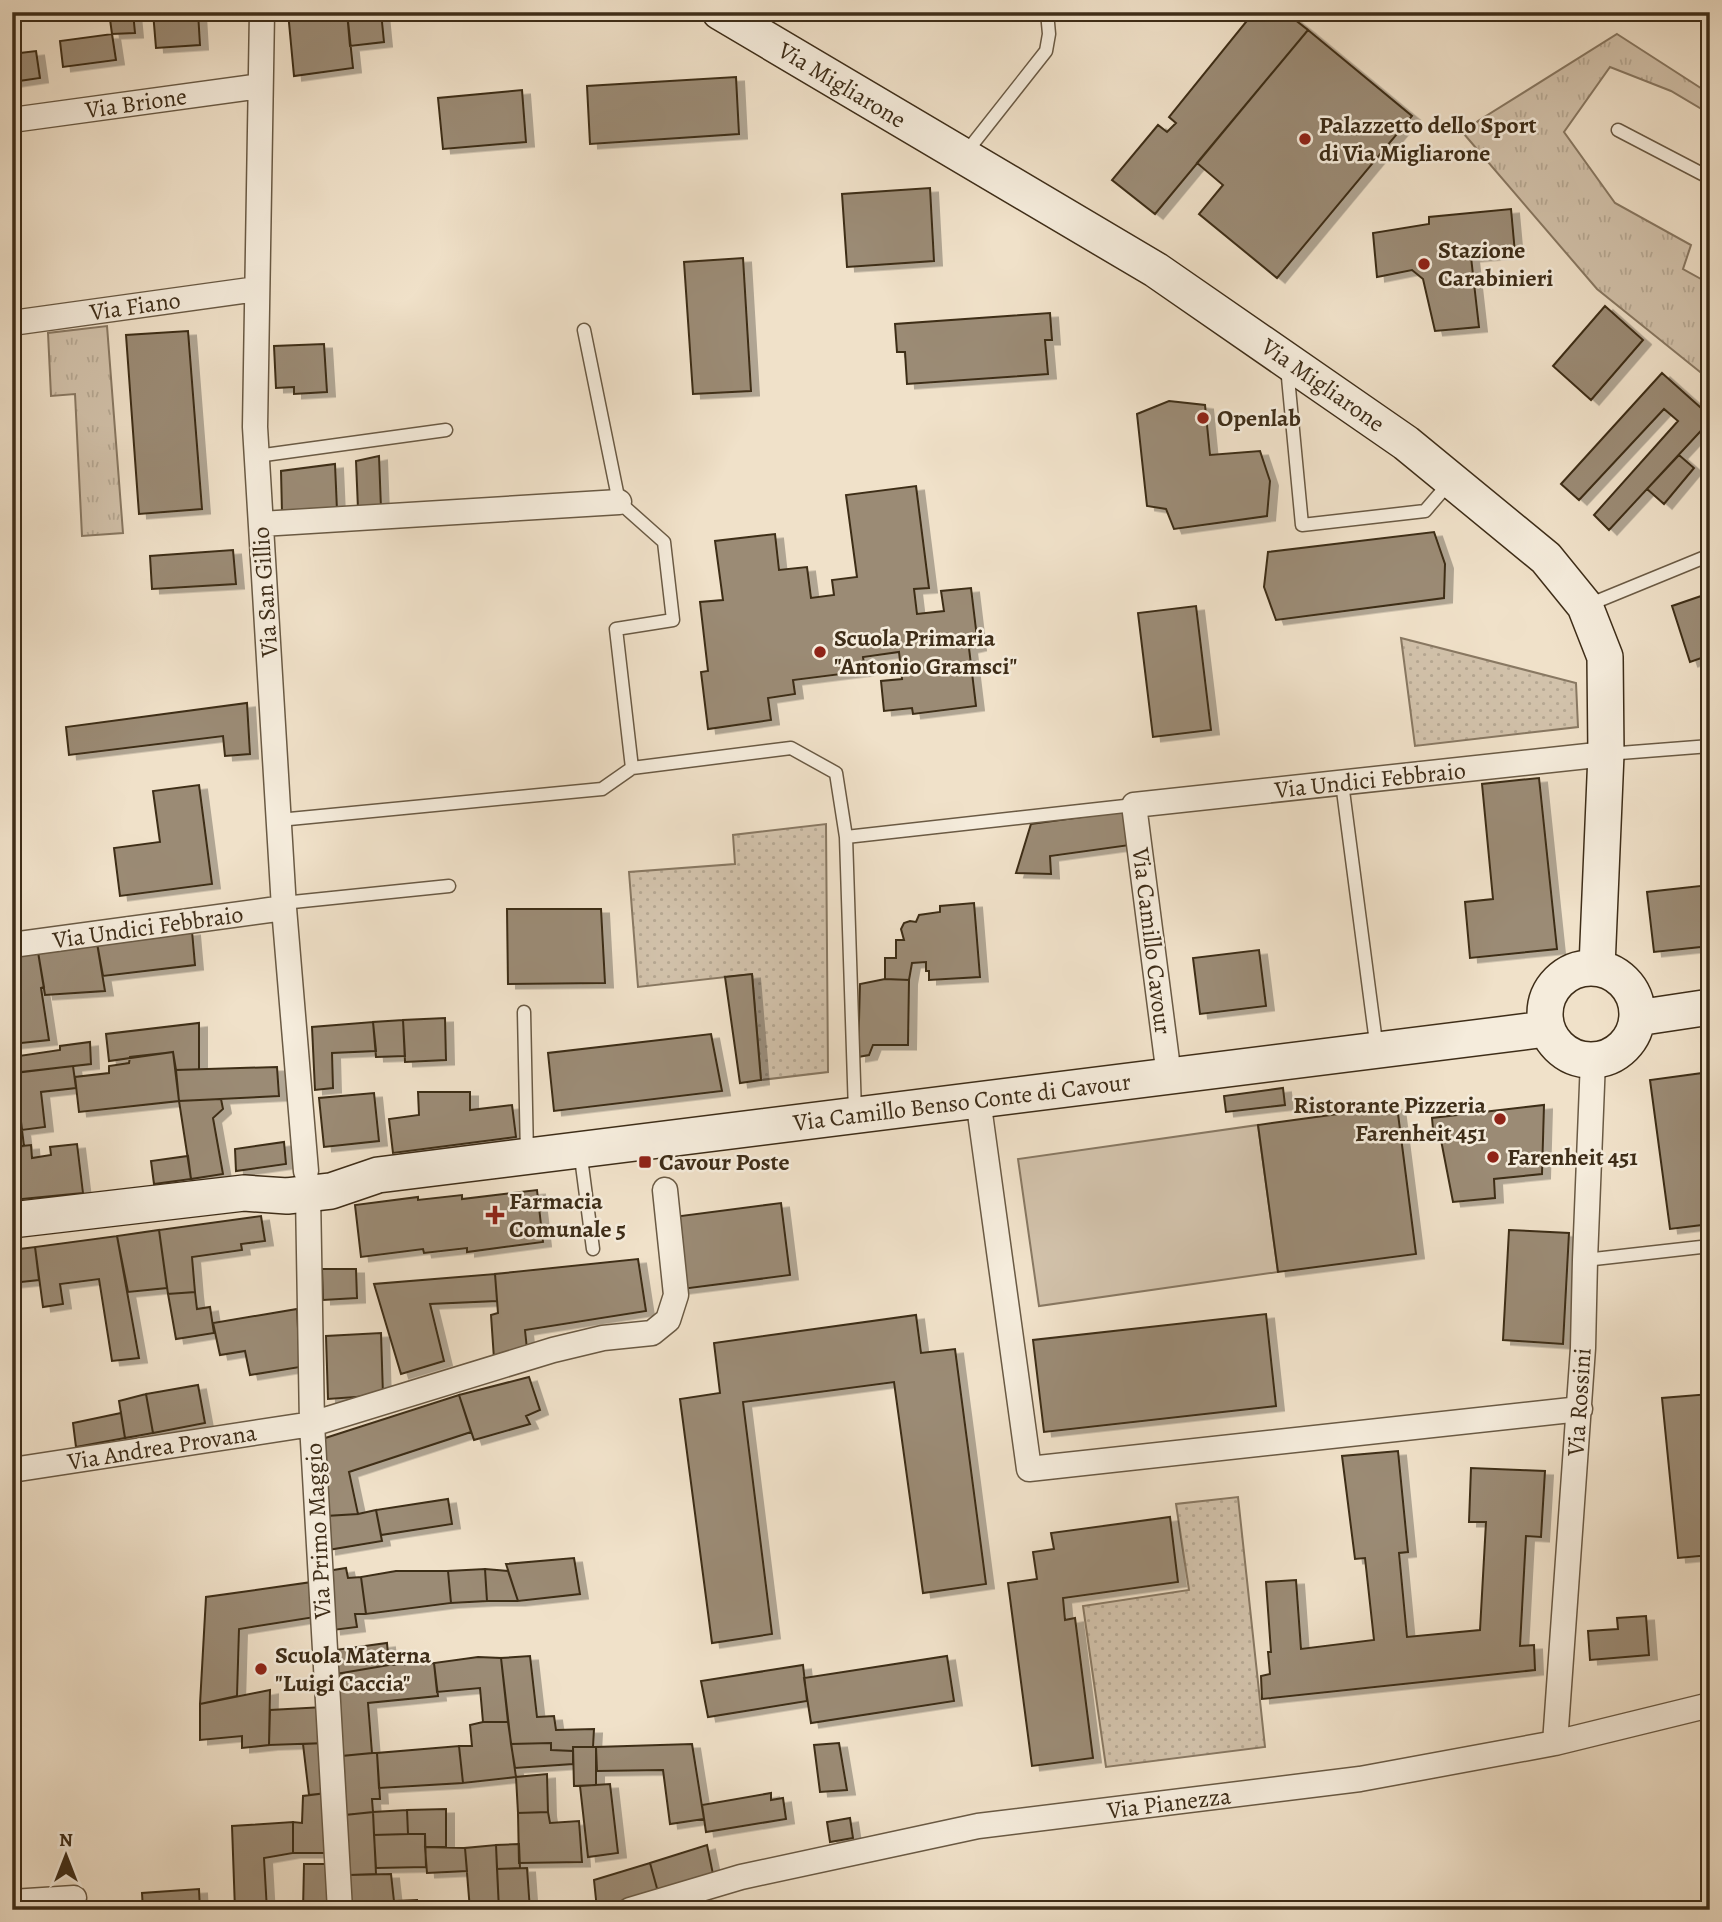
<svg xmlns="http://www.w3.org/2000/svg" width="1722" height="1922" font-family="Alegreya,serif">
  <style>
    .grass { fill: url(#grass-tufts); stroke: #887862; stroke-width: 2 }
    .park { fill: url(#park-dots); stroke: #887862; stroke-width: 2 }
    .pitch { fill: #d2c2ab; stroke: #887862; stroke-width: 2 }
    .building { fill: #9b8b74; stroke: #3e2d18; stroke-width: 2; filter: url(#shadow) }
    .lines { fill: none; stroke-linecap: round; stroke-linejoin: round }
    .lane-casing { stroke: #6a5a44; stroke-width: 15 }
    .street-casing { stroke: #6a5a44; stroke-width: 27 }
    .secondary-casing { stroke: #3e2d18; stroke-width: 38 }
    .lane { stroke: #f5ecdc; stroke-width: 12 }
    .street { stroke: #f5ecdc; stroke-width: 24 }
    .secondary { stroke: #f5ecdc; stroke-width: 35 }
    .poi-dot { fill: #8f2418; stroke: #f5ecdc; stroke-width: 2.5 }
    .labels { text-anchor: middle; stroke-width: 5; stroke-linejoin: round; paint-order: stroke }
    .street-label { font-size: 24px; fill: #3e2d18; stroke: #f5ecdc }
    .poi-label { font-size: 24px; font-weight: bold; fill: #3e2d18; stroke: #f5ecdc; text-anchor: start }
  </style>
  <defs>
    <pattern id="grass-tufts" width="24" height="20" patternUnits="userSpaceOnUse" patternTransform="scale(1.75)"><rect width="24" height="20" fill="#d2c2ab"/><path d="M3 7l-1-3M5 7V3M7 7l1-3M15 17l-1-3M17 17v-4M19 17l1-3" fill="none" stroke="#b5a792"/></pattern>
    <pattern id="park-dots" width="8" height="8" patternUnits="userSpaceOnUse" patternTransform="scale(1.75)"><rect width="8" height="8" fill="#d2c2ab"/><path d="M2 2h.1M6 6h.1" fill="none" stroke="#b5a792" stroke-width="1.8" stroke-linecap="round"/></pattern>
    <filter id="shadow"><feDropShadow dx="8" dy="4.5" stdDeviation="0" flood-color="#0004"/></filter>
  </defs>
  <rect width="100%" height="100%" fill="#f0e1c9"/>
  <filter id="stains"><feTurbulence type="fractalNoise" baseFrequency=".00286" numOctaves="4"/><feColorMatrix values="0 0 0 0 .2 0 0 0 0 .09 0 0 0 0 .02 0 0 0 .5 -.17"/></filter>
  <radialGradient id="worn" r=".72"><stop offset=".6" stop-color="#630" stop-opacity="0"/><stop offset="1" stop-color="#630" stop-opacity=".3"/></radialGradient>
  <path class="grass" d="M1617,34L1710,94V114L1671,91L1610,67L1564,132L1615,203L1691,245L1683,269L1710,284V380L1597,289L1464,134L1478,121Z
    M107,326L123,533L82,536L75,394L51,396L48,333Z"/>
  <path class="park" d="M1401,638L1576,683L1578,727L1415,746Z
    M826,824L828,1072L761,1080L752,974L638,987L629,872L735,864L733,835Z
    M1238,1497L1265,1747L1106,1767L1083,1606L1189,1590L1176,1504Z"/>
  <path class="pitch" d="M1258,1125L1278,1272L1039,1306L1018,1159Z"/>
  <path class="building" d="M109,12H133L135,33L112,34Z
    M153,12H198L200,45L156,48Z
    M288,12H347L353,68L294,76Z
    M347,12H381L384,42L350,46Z
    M1254,12H1285L1308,30L1155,214L1112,180L1158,125L1167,132L1176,123L1169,117Z
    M1308,30L1412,116L1277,278L1199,214L1223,185L1197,163Z
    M112,34L116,60L63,67L60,41Z
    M36,51L40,78L12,82V54Z
    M736,77L739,134L590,144L587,86Z
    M522,90L526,142L443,149L438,98Z
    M930,188L934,261L847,267L842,194Z
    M1511,209L1515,253L1471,257L1479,327L1435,331L1423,279L1412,270L1377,277L1373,233L1429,224V217Z
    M743,258L751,391L693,394L684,262Z
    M1605,306L1643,340L1591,400L1553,366Z
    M1050,313L1052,340H1045L1048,374L907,384L905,352H897L895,324Z
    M188,331L202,509L139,514L126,335Z
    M324,344L327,392L294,394V387L276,388L274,346Z
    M1662,373L1710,416V421L1609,530L1594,515L1678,421L1664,409L1579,500L1561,484Z
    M1169,401L1205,405L1210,455L1260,451L1270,481L1267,516L1174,529L1166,509L1147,506L1137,414Z
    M1679,455L1694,468L1664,504L1647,489Z
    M379,456L381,508L358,509L356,461Z
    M335,464L337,510L282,513L281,471Z
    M916,486L929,588L914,589L917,614L944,611L941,591L971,588L978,646L969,648L976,706L913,714L912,708L884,711L881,681L902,679L899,652L863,657L865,671L793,680L795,694L768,698L771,720L708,729L701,672L708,671L700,602L723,600L715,541L775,534L779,570L807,567L811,598L834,595L832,580L857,577L846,495Z
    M1434,532L1445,564L1444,598L1276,620L1264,587L1268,552Z
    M233,550L236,584L152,589L150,556Z
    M1710,593V655L1690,662L1672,606Z
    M1196,606L1211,730L1153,737L1138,613Z
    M247,703L250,754L225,756L223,736L69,755L66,727Z
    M1539,778L1557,949L1470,958L1465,902L1493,899L1482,784Z
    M199,785L212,884L120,896L114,848L160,842L153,791Z
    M1125,811L1130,845L1050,856L1051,874L1016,873L1031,824Z
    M1709,885L1710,946L1654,952L1647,892Z
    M974,903L980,977L929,980V971H926V962L912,963L909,980L885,979V958H896V940H904L901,929L904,923L910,921L916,922L919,915L940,912V906Z
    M507,909H601L605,983L508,984Z
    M192,931L195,965L103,976L97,943Z
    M97,943L105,991L45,995L38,952Z
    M1259,950L1266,1006L1200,1014L1193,958Z
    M38,952L44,987L41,988L49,1040L12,1044V955Z
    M752,974L761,1080L740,1083L725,977Z
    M885,979L909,980L908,1045H873L869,1055L858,1057L860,984Z
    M445,1018L446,1060L405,1062L403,1020Z
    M403,1020L405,1056L376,1057L373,1022Z
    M373,1022L376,1051L332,1053L333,1088L315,1090L312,1027Z
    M199,1023V1070H176L173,1052L109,1061L106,1034Z
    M711,1034L722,1091L554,1111L548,1053Z
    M90,1042L91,1064L12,1073V1057L60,1050V1046Z
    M173,1052L179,1101L79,1112L75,1077L109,1073V1066L129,1063L130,1057Z
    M73,1066L76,1088L41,1092L45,1127L22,1130L15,1073Z
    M277,1067L279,1096L179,1101L176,1070Z
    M1710,1072V1224L1670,1229L1650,1080Z
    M12,1073H15L24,1146L12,1147Z
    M1283,1088L1285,1105L1226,1112L1224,1096Z
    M418,1092H470V1110L512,1105L516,1137L393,1153L389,1119L419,1115Z
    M374,1093L379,1141L324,1147L319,1098Z
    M221,1099L223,1109L213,1118L223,1174L191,1179L179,1101Z
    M1544,1105L1542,1174L1494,1179L1495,1198L1453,1202L1441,1140H1434L1432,1118Z
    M1397,1106L1416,1254L1278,1272L1258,1125Z
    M284,1142L286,1164L236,1171L235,1149Z
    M77,1144L83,1193L12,1200V1147L31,1145L32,1158L51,1155L50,1147Z
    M188,1156L191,1179L154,1184L151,1161Z
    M537,1190L543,1242L467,1252V1248L424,1253L423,1249L361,1257L355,1205L418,1197V1200L462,1195V1199Z
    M781,1203L790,1275L682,1289L673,1217Z
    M261,1216L265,1241L241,1244L242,1250L192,1257L195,1292L168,1294L159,1230Z
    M159,1230L167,1288L128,1292L117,1236Z
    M1509,1230L1569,1233L1563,1344L1503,1340Z
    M117,1236L139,1358L112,1361L99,1279L60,1284L63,1304L43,1307L35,1247Z
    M35,1247L39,1280L12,1283V1250Z
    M638,1259L646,1311L525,1330L527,1349L494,1359L491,1315L498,1313L495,1274Z
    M322,1269H356L357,1298L323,1300Z
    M495,1274L497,1301L430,1304L444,1361L401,1374L374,1284Z
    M195,1292L197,1309L210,1307L214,1333L176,1339L168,1294Z
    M297,1309L300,1367L250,1375L245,1351L220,1355L213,1323Z
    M1266,1314L1276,1406L1044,1432L1033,1340Z
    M916,1315L921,1353L955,1349L986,1584L923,1593L894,1382L743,1402L772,1634L712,1643L680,1399L720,1393L714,1343Z
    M381,1333L383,1395L328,1399L326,1336Z
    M529,1377L540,1410L526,1416L530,1424L474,1440L459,1395Z
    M198,1385L205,1423L153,1433L146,1394Z
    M146,1394L153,1433L125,1438L119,1401Z
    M1710,1394V1555L1678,1558L1662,1398Z
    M459,1395L471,1432L349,1472L358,1514L326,1516L319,1440Z
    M121,1413L125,1438L76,1447L73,1423Z
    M1398,1451L1408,1552L1399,1553L1407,1637L1480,1630L1486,1522H1469L1471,1468L1545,1471L1541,1537L1526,1536L1520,1646L1534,1645L1535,1670L1262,1699L1261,1676L1270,1674L1268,1652H1271L1266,1582L1296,1580L1301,1649L1374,1640L1365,1558L1355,1559L1342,1456Z
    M448,1499L452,1524L381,1535L376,1510Z
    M376,1510L382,1541L328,1550L326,1516L358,1514Z
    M1170,1517L1178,1582L1063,1598L1065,1620L1075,1618L1093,1758L1032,1766L1008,1583L1037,1579L1033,1552L1054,1549L1051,1533Z
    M574,1558L580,1594L518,1601L506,1564Z
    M346,1568L348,1578L361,1577L366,1614H355L357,1627L333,1630L327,1571Z
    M485,1569L487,1601L451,1603L448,1571Z
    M485,1569L508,1571L518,1601H487Z
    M396,1571H448L451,1603L366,1614L361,1577Z
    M312,1582L315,1617L239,1629L237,1696L200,1704L206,1597Z
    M1646,1616L1649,1655L1590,1660L1588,1631L1618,1629L1617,1618Z
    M387,1643L389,1665L336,1674L335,1650Z
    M530,1656L537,1717L554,1716L556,1730L594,1729L593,1747H573V1751L551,1750V1743L511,1744L501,1658Z
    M947,1656L954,1701L811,1723L804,1678Z
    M478,1657L501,1658L508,1722H483L480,1688L437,1692L434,1663Z
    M434,1663L438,1696L368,1703L372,1753L342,1756L336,1674L389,1665Z
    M803,1665L807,1701L708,1717L701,1681Z
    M270,1690L269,1745L242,1748V1736L200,1740V1704Z
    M324,1707L326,1743L269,1745L270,1710Z
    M483,1722H508L516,1777L463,1783L459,1746H472L470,1725Z
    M326,1743L327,1793L309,1795L303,1744Z
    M551,1743V1750L573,1751V1764L515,1768L511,1744Z
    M839,1743L847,1790L820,1792L814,1745Z
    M692,1744L704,1819L670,1824L663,1770L597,1771L596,1747Z
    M459,1746L463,1783L379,1788L377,1753Z
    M573,1747H596V1785L574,1786Z
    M372,1753H377L380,1799H372L373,1812L345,1815L342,1756Z
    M547,1774L548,1812L518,1813L516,1777Z
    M610,1784L618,1853L588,1857L580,1786Z
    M327,1793L329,1853H293V1822L302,1823L303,1796Z
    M771,1793V1800L783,1798L786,1819L706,1832L702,1805Z
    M446,1809V1847H425V1834H408L407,1810Z
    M407,1810L408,1834L374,1835L373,1812Z
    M373,1812L376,1874L349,1875L345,1815Z
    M548,1812L550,1823L579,1821L582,1862L519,1863L518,1813Z
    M850,1818L853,1838L830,1842L827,1822Z
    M293,1822V1853L264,1858L267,1910H235L232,1826Z
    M408,1834H425L426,1867L376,1868L374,1835Z
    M519,1844L520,1868L497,1869L496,1845Z
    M496,1845L499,1910H470L465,1848Z
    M707,1845L713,1874L658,1892L650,1863Z
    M425,1847L465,1848L467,1871L427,1873Z
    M650,1863L658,1892L597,1909L594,1880Z
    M304,1864H331L332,1910H303Z
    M527,1868L530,1910H499L497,1869Z
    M391,1874L394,1901L417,1900V1910H350L349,1875Z
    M199,1889L200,1910H143L142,1893Z"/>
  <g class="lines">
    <g class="lane-casing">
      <path id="lane" d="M1618,130L1710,178
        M964,155L1046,51L1049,34L1047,12
        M584,330L619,502L664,542L673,620L616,629L632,768L791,748L836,773L846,837L855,1112
        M1287,367L1302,525L1425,511L1450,482
        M257,456L446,430
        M1588,605L1710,555
        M1607,754L1710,746
        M1342,783L1377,1050
        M279,820L602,789L632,768
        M846,837L1134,805
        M283,903L449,886
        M524,1012L527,1155
        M580,1150L593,1249
        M1585,1260L1710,1246"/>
    </g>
    <g class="street-casing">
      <path id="street" d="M262,12L255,427L284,908L306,1171
        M12,120L260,86
        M12,323L257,289
        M261,524L619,502
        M12,945L284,908
        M1169,1076L1134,805L1606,754
        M978,1099L1029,1469L1580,1409
        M308,1194L312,1424L340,1910
        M12,1470L312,1424L553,1350L603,1338L652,1333L668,1320L676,1295L665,1190
        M1555,1743L1583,1348L1585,1260L1593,1060
        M12,1902L74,1898
        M630,1910L741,1877L978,1826L1360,1779L1555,1743L1710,1705"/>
    </g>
    <g class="secondary-casing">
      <path id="secondary" d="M720,12L1156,270L1406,443L1546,558L1585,606L1605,657L1606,754L1597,967
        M1545 1014a46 46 0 1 1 92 0a46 46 0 1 1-92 0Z
        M1637,1018L1710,1007
        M12,1220L244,1193L287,1196L331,1191L378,1175L1546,1029"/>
    </g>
    <use href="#lane" class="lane"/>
    <use href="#street" class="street"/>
    <use href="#secondary" class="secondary"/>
  </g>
  <g class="poi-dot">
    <circle cx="1305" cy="139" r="7"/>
    <circle cx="1424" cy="264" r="7"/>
    <circle cx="1203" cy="418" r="7"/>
    <circle cx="820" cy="652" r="7"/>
    <circle cx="1500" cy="1119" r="7"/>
    <circle cx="1493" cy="1157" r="7"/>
    <rect x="638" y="1155" width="14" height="14" rx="3.5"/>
    <path d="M491.5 1204.5h7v7h7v7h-7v7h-7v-7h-7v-7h7z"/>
    <circle cx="261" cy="1669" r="7"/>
  </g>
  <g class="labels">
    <g class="street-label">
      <text transform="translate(842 85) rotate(31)" y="8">Via Migliarone</text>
      <text transform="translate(136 103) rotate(-8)" y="8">Via Brione</text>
      <text transform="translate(135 306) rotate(-8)" y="8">Via Fiano</text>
      <text transform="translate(1323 385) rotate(35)" y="8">Via Migliarone</text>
      <text transform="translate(265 592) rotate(-94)" y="8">Via San Gillio</text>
      <text transform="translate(1370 780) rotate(-6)" y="8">Via Undici Febbraio</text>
      <text transform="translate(148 927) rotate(-8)" y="8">Via Undici Febbraio</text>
      <text transform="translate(1152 941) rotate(83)" y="8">Via Camillo Cavour</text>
      <text transform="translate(962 1102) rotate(-7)" y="8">Via Camillo Benso Conte di Cavour</text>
      <text transform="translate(1579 1402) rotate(-86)" y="8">Via Rossini</text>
      <text transform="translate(162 1447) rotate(-9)" y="8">Via Andrea Provana</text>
      <text transform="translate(318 1531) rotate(-93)" y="8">Via Primo Maggio</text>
      <text transform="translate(1169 1803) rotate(-7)" y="8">Via Pianezza</text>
    </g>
    <g class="poi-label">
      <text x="1319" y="133">Palazzetto dello Sport<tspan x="1319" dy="28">di Via Migliarone</tspan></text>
      <text x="1438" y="258">Stazione<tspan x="1438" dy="28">Carabinieri</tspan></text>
      <text x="1217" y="426">Openlab</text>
      <text x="834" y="646">Scuola Primaria<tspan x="834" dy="28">"Antonio Gramsci"</tspan></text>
      <text x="1486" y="1113" text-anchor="end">Ristorante Pizzeria<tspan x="1486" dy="28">Farenheit 451</tspan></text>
      <text x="1507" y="1165">Farenheit 451</text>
      <text x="659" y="1170">Cavour Poste</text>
      <text x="509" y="1209">Farmacia<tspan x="509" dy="28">Comunale 5</tspan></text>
      <text x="275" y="1663">Scuola Materna<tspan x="275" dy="28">"Luigi Caccia"</tspan></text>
    </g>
  </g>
  <rect width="1722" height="1922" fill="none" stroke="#f0e1c9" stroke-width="42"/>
  <rect x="14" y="14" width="1694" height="1894" fill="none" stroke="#3e2d18" stroke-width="3.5"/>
  <rect x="21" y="21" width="1680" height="1880" fill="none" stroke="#3e2d18" stroke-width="2"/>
  <g transform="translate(66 1856)" stroke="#f5ecdc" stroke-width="5" paint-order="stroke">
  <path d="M0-5L12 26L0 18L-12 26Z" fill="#3e2d18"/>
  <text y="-10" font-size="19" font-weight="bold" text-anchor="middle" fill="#3e2d18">N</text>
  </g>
  <rect width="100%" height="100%" filter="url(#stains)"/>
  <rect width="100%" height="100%" fill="url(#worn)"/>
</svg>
